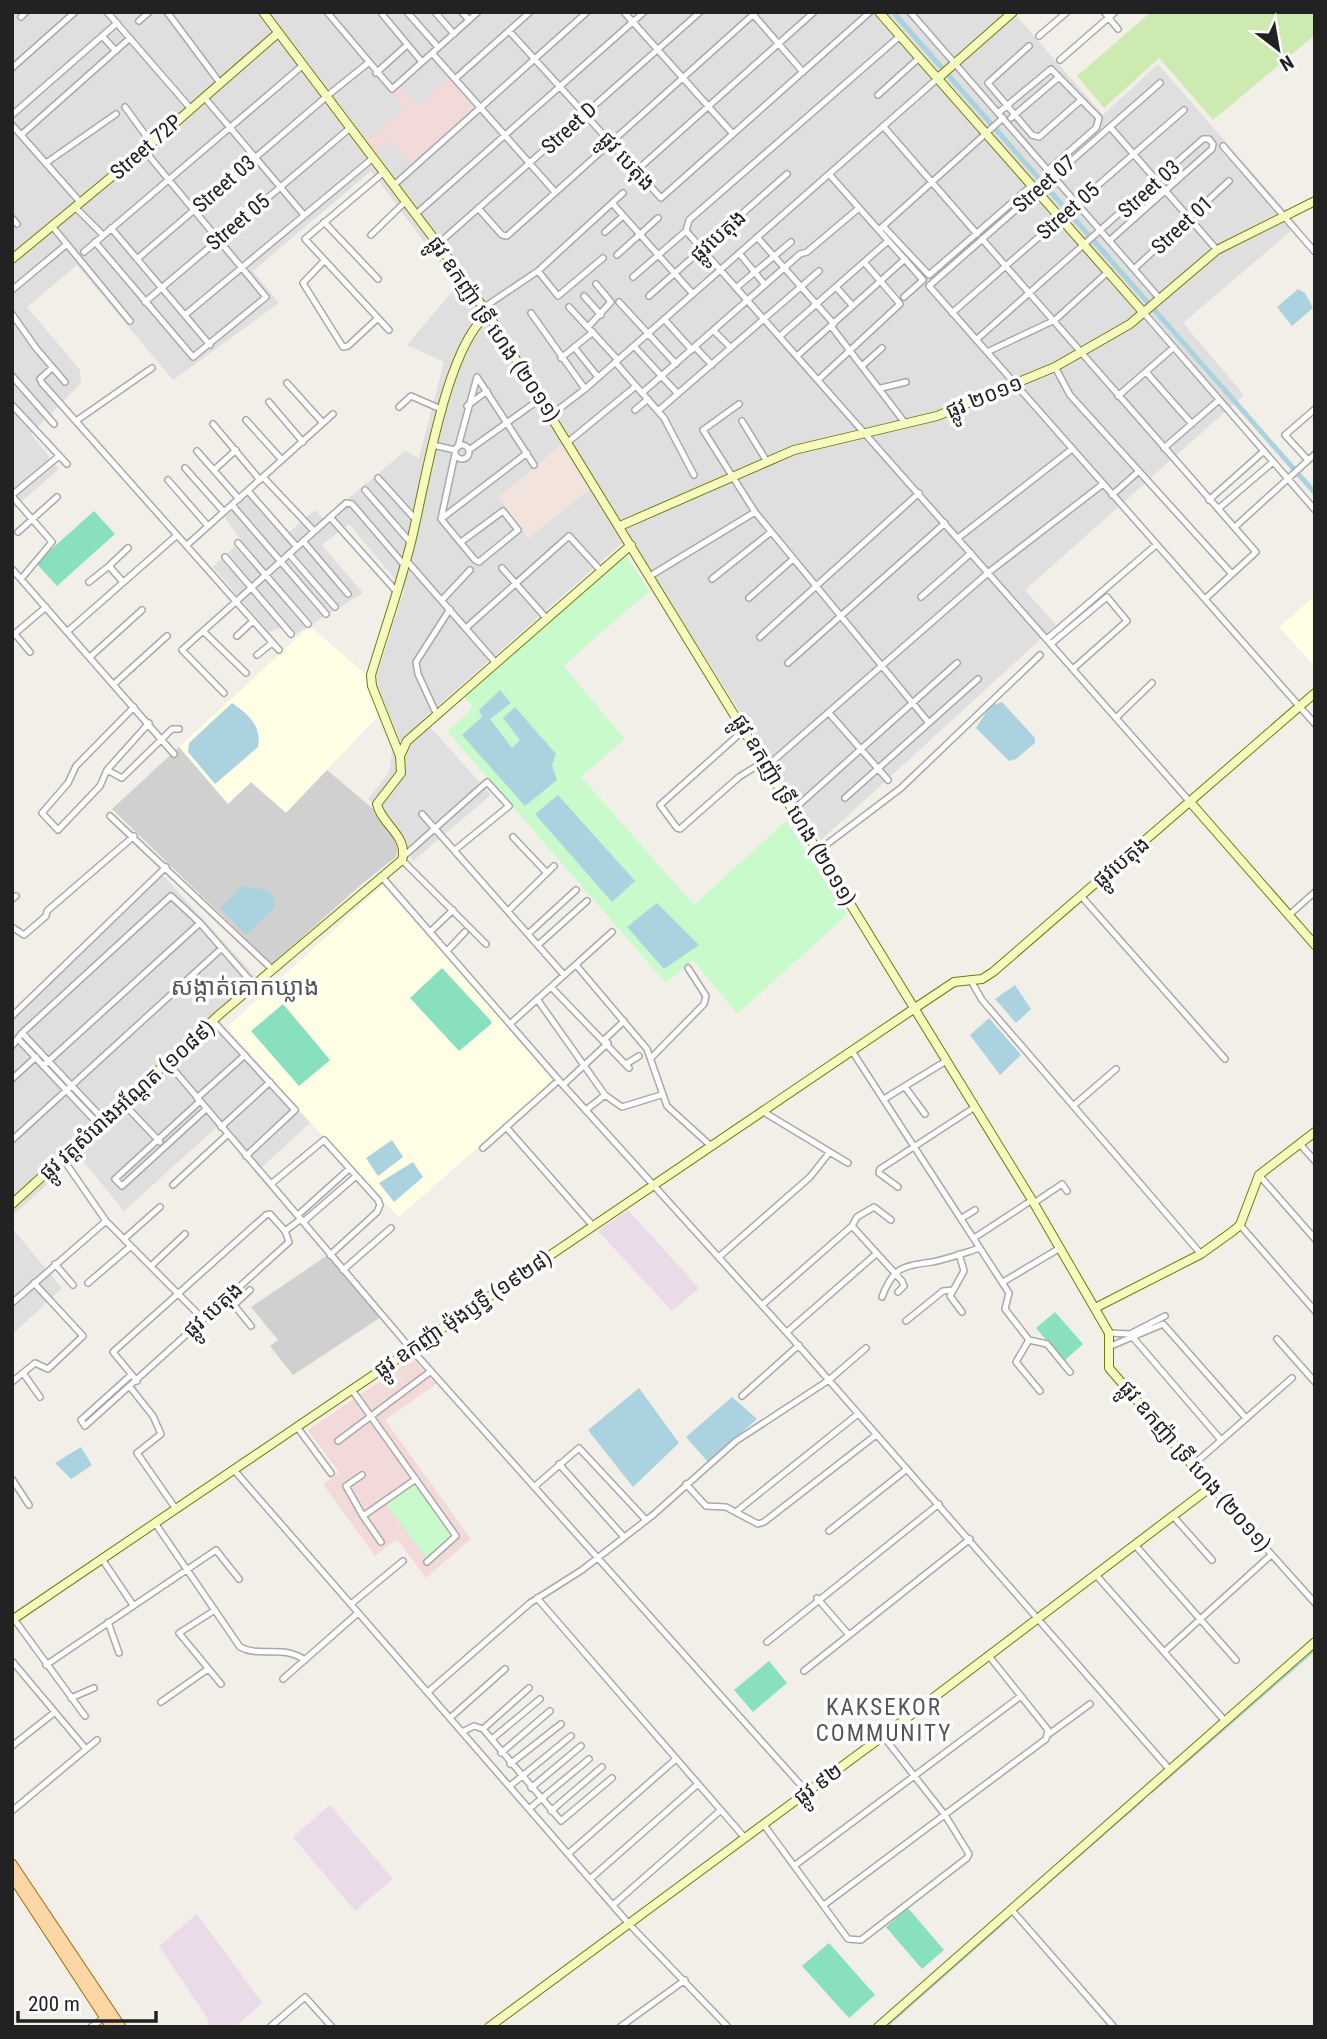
<svg xmlns="http://www.w3.org/2000/svg" width="1327" height="2039" font-family="'Roboto Condensed','Noto Sans Khmer',sans-serif">
  <style>
    .residential { fill: #e0dfdf }
    .commercial { fill: #f2dad9 }
    .industrial { fill: #ebdbe8 }
    .education { fill: #ffffe5 }
    .religious { fill: #d0d0d0 }
    .military { fill: #f3e3dd }
    .grass { fill: #cdebb0 }
    .park { fill: #c8facc }
    .pitch { fill: #88e0be }
    .water { fill: #aad3df }
    .lines { fill: none; stroke-linecap: round; stroke-linejoin: round }
    .stream { stroke: #aad3df; stroke-width: 2 }
    .canal { stroke: #aad3df; stroke-width: 5 }
    .street-casing { stroke: #a9a9a9; stroke-width: 8 }
    .secondary-casing { stroke: #707d05; stroke-width: 10 }
    .primary-casing { stroke: #a06b00; stroke-width: 11 }
    .street { stroke: #fff; stroke-width: 5 }
    .secondary { stroke: #f7fabf; stroke-width: 8 }
    .primary { stroke: #fcd6a4; stroke-width: 9 }
    .labels { text-anchor: middle; stroke-width: 7; stroke-linejoin: round; paint-order: stroke }
    .street-label { font-size: 21px; fill: #222; stroke: #fff }
    .neighbourhood-label { font-size: 23px; letter-spacing: 2px; fill: #555; stroke: #fff }
    .quarter-label { font-size: 24px; fill: #555; stroke: #fff }
  </style>
  <rect width="100%" height="100%" fill="#f2efe9"/>
  <path class="residential" d="M12,12H1013L1103,115L1158,64L1298,225L1183,323L1244,395L1025,590L1056,625L821,840L629,537L423,719L491,795L413,861L401,833L368,799L389,773L392,752L401,743L378,687L377,675L404,590L349,524L322,545L363,593L289,638L281,628L269,632L213,567L241,540L225,518L252,491L288,533L315,510L324,519L405,451L419,458L444,362L407,345L457,286L371,171L253,271L279,303L173,380L77,265L27,307L80,370L81,383L31,434L59,469L12,510Z
    M160,872L260,982L218,1021L310,1123L261,1168L220,1124L124,1211L79,1156L12,1216V1012Z
    M12,1228L62,1288L12,1335Z"/>
  <path class="commercial" d="M453,74L479,103L411,164L389,140L376,153L367,141L404,107L386,88L394,80L418,106Z
    M413,1359L436,1384L385,1420L471,1539L426,1578L397,1539L375,1556L323,1484L339,1472L308,1430Z"/>
  <path class="industrial" d="M628,1210L699,1288L672,1311L598,1231Z
    M330,1805L393,1879L355,1911L293,1837Z
    M197,1914L262,2003L235,2027H209L208,2019L159,1946Z"/>
  <path class="education" d="M1315,596V667L1279,627Z
    M310,626L365,674L378,716L286,813L228,804L179,747Z
    M383,885L554,1080L399,1217L349,1166L227,1027Z"/>
  <path class="religious" d="M179,747L228,804L251,782L286,813L327,770L372,808L392,833L398,849L396,857L363,883L272,964L112,809Z
    M328,1255L381,1317L293,1375L270,1346L278,1340L251,1307Z"/>
  <path class="military" d="M562,444L590,489L528,539L499,497Z"/>
  <path class="grass" d="M1151,12H1315V35L1213,120L1159,58L1104,108L1077,76Z"/>
  <path class="park" d="M625,554L649,591L563,666L625,739L581,777L694,905L786,821L847,915L737,1014L693,960L666,983L447,731L469,712L472,705L463,696Z
    M415,1483L453,1535L427,1559L386,1503Z"/>
  <path class="pitch" d="M94,511L115,534L57,586L36,563Z
    M442,968L491,1021V1024L459,1051L410,998Z
    M283,1004L330,1060L299,1086L251,1031Z
    M1055,1312L1083,1344L1064,1361L1036,1328Z
    M769,1661L787,1683L753,1712L734,1690Z
    M908,1908L944,1950L922,1969L886,1927Z
    M829,1943L875,1995L849,2018L802,1966Z"/>
  <path class="water" d="M1298,289L1305,293L1313,308L1292,326L1277,307Z
    M500,690L511,703L490,719L512,748L520,740L503,718L515,707L556,754L552,765L557,780L525,806L462,735L482,717L479,710Z
    M1002,702L1035,738V743L1016,759L1009,761L976,728L990,706Z
    M232,703C248,714 262,726 258,747L215,784L188,752L189,743Z
    M558,795L635,881L612,902L535,814Z
    M243,886L268,890L275,898L274,908L246,935L220,908Z
    M657,903L699,945L664,969L627,927Z
    M1015,985L1031,1009L1016,1023L995,999Z
    M989,1018L1021,1055L1000,1075L970,1035Z
    M392,1140L403,1157L378,1176L366,1158Z
    M413,1162L423,1177L394,1202L379,1183Z
    M639,1388L679,1443L633,1487L588,1430Z
    M732,1397L757,1419L708,1462L686,1437Z
    M81,1447L92,1465L71,1479L55,1463Z"/>
  <g class="lines">
    <path class="stream" d="M1152,1792L1315,1650
      M1023,1905L1143,1800
      M886,2027L1008,1919"/>
    <path class="canal" d="M893,12L1315,493"/>
    <g class="street-casing">
      <path id="street" d="M107,12L191,109
        M167,12L220,83
        M327,12L392,89L478,12
        M407,12L438,47
        M435,12L454,34
        M462,12L469,20
        M624,12L733,134
        M751,12L803,72
        M910,12L1160,299
        M1104,12L1118,29
        M382,14L422,62
        M21,17L26,12
        M139,21L149,12
        M509,31L661,198L870,12
        M102,36L116,51
        M1039,36L1067,12
        M1029,46L988,83L1032,135L1039,137L1081,100
        M432,53L555,192
        M1060,60L1115,12
        M12,68L75,12
        M376,73L407,45
        M455,79L530,12
        M1160,83L929,286L1315,724
        M878,95L919,58
        M327,96L368,63
        M204,97L304,215
        M125,107L152,144
        M998,113L1051,69L1099,118L1096,128L1048,170
        M12,115L117,23
        M1011,118L1059,77
        M12,125L81,203
        M883,126L977,234
        M1110,127L1217,250
        M21,135L130,38
        M1223,146L1315,252
        M46,163L116,114
        M636,171L814,12
        M384,172L305,239L389,330
        M829,174L923,280L904,297
        M394,185L587,12
        M612,203L693,294
        M75,207L103,235
        M478,208L502,235L507,236L756,12
        M416,214L644,12
        M12,218L17,224
        M324,222L378,279
        M52,226L130,321
        M883,226L929,275L1031,186
        M111,228L210,345
        M881,228L1003,118
        M686,231L1191,803
        M605,232L623,216
        M371,235L406,201
        M757,237L834,324
        M982,239L1256,552L1205,599
        M95,242L193,357L266,297L144,150
        M438,244L700,12
        M84,252L302,66
        M739,253L765,285
        M617,255L658,218
        M137,259L326,97
        M324,261L303,283L343,347L348,346L378,318
        M1134,269L1229,181
        M538,271L558,296L603,258
        M633,277L686,231L689,220L900,36
        M836,287L853,306
        M736,288L791,242
        M12,290L67,244
        M584,296L601,315
        M649,296L787,174
        M145,302L350,128
        M619,302L676,364
        M569,307L618,360
        M483,308L538,271L623,193
        M531,313L585,389
        M952,313L1184,110
        M1144,313L1315,510
        M12,314L36,348L65,382
        M185,315L373,158
        M664,319L692,350
        M831,326L905,423
        M588,327L611,302L596,284
        M714,331L731,348
        M780,336L888,241
        M976,340L1203,139H1209L1213,144L1212,149L1109,241
        M634,346L678,394
        M574,347L598,377
        M695,347L712,365
        M987,352L1055,320L1109,271
        M797,356L905,259
        M561,358L593,332
        M615,362L664,418L694,475
        M863,365L882,348
        M1055,367L1070,395L1232,574
        M52,368L40,379L42,383L279,650
        M1146,372L1192,424
        M12,376L54,424
        M818,380L900,304L864,262
        M287,383L323,423
        M881,388L906,382
        M642,393L800,254L807,252L859,208
        M1118,396L1173,348
        M269,402L303,442
        M739,404L703,430L755,512L929,723
        M12,405L67,464
        M467,406L487,391
        M399,407L411,396L443,410
        M635,410L648,399
        M658,411L819,271
        M551,415L585,389L937,79
        M246,420L282,460
        M76,421L152,368
        M742,421L766,460
        M213,424L260,480
        M568,442L636,386
        M433,445L455,450
        M455 452a7 7 0 1 1 14 0a7 7 0 1 1-14 0Z
        M458,447L477,377L534,465
        M1164,448L1219,400
        M469,450L540,399
        M197,451L239,499
        M455,454L441,519L475,560L479,562L518,530L503,511L461,542
        M1308,460L1285,435L1315,409
        M185,468L224,512
        M214,470L236,450
        M263,477L314,531
        M378,478L416,520
        M168,480L208,526
        M365,490L411,543
        M248,491L297,547
        M12,495L59,456
        M1112,495L1139,471
        M12,496L52,542L21,579
        M1209,500L1264,451
        M232,505L326,614
        M1218,509L1273,462
        M330,517L397,592
        M441,519L527,453
        M1235,527L1315,454
        M18,532L57,497
        M958,538L1072,449
        M303,541L348,594
        M238,543L308,624
        M187,545L333,414
        M289,554L335,607
        M225,557L291,634
        M406,560L496,663
        M502,568L547,619
        M12,569L174,754
        M650,576L755,512
        M712,579L771,532
        M89,582L109,566
        M123,582L109,566L128,548
        M921,597L971,553
        M749,598L792,560
        M442,600L470,570
        M466,628L569,536L601,571
        M68,631L176,536
        M204,632L246,673
        M14,633L30,652
        M12,636L46,607
        M237,636L253,621
        M760,637L919,493
        M1048,638L1156,545
        M1052,643L1107,597L1127,621L1074,668
        M257,655L272,643
        M90,657L142,610
        M788,663L945,523
        M114,684L167,636
        M224,693L182,650L346,503L352,504L405,566
        M134,707L76,766L68,783L42,813L58,830L100,786L107,770L149,723
        M829,713L888,780
        M437,715L418,674L416,662L450,609
        M1117,717L1152,683
        M744,730L660,805L677,828L680,829L739,777L763,762
        M766,767L989,572L1103,484
        M107,770L122,778L172,729H179
        M845,798L978,679
        M793,810L957,663
        M422,814L564,975
        M110,816L272,969
        M513,837L547,873
        M818,851L901,788L1040,655
        M404,856L487,782L509,806L455,850
        M402,860L486,944
        M382,877L563,1085L806,1354L1170,1770
        M1081,896L1225,1059
        M12,899L16,896
        M508,911L554,866
        M1289,915L1315,892
        M12,927L24,935L46,916L47,911L134,836
        M430,932L453,910
        M528,934L576,890
        M538,945L587,901
        M447,951L465,932
        M576,965L647,1049L667,1106L711,1146
        M970,979L982,1000L1201,1254
        M551,987L629,1068
        M537,999L605,1095
        M12,1016L166,867
        M213,1021L295,1110L246,1156
        M511,1023L612,932
        M22,1033L104,1120
        M19,1040L100,1126
        M604,1040L624,1021
        M12,1046L22,1033L171,896L200,923L254,985
        M852,1051L1009,1293L1005,1309L1029,1340L1016,1362L1040,1391
        M652,1057L704,1004L706,996L688,968
        M168,1063L411,1349L807,1792
        M626,1064L639,1056
        M43,1066L200,923
        M12,1079L36,1057
        M563,1085L608,1043
        M905,1087L925,1114
        M197,1098L245,1055
        M884,1099L946,1061
        M199,1102L115,1179L122,1186L206,1109
        M124,1104L160,1142
        M1073,1106L1116,1069
        M586,1110L605,1095L622,1107L661,1095
        M762,1111L848,1163
        M221,1127L270,1082
        M506,1127L593,1226
        M12,1140L222,948
        M1299,1143L1315,1161
        M483,1148L559,1080
        M63,1159L106,1221L203,1319
        M1259,1175L1315,1239
        M271,1184L324,1140L378,1200L380,1205L377,1212L330,1255
        M173,1185L227,1135
        M898,1187L879,1173L880,1169L975,1107
        M1034,1203L1062,1184L1067,1191
        M298,1215L349,1169
        M962,1218L975,1210
        M303,1222L355,1177
        M1240,1225L1315,1311
        M852,1226L902,1281L904,1286L898,1292
        M285,1231L301,1219
        M974,1238L1032,1200
        M124,1239L160,1207
        M959,1254L964,1271L950,1296L962,1312
        M720,1256L810,1177L829,1153
        M55,1264L73,1285
        M151,1266L185,1234
        M343,1270L391,1228
        M1003,1282L1060,1248
        M88,1283L131,1246
        M882,1297C893,1267 903,1266 932,1262C948,1259 964,1253 980,1248
        M226,1298L234,1305L250,1290
        M12,1303L106,1221
        M234,1305L251,1326
        M762,1305L852,1226L857,1217L874,1207L891,1220
        M906,1321L943,1291L953,1290
        M787,1332L876,1254
        M1109,1333L1130,1334L1165,1316
        M1130,1334L1221,1440
        M1277,1339L1315,1382
        M1029,1340L1047,1344L1070,1372
        M1111,1346L1163,1324L1246,1418
        M23,1373L40,1397
        M131,1375L81,1420L85,1426L289,1242L285,1231L270,1214L266,1215L113,1352L137,1381
        M12,1382L35,1363L48,1369L83,1336L34,1283
        M130,1387L153,1416L161,1434L137,1453L176,1509
        M352,1390L456,1536L427,1562
        M742,1396L799,1345
        M297,1427L331,1473
        M338,1441L431,1371
        M559,1464L624,1537
        M1193,1465L1292,1378
        M234,1470L629,1924L728,2027
        M362,1475L346,1486L363,1516
        M12,1479L29,1505
        M686,1484L706,1506L726,1507L758,1524L764,1522L876,1435
        M534,1487L579,1448L646,1520
        M1211,1487L1315,1603
        M737,1511L858,1414
        M1173,1516L1212,1560
        M155,1523L240,1647C260,1658 282,1644 305,1660
        M829,1531L907,1469
        M381,1542L363,1516L416,1479
        M1135,1545L1236,1660
        M102,1559L133,1605
        M1096,1575L1225,1721
        M537,1598L745,1838
        M817,1598L849,1635
        M351,1604L403,1561
        M215,1610L179,1633L221,1684
        M14,1619L85,1716
        M108,1622L119,1653
        M767,1642L939,1504
        M1164,1652L1271,1555
        M12,1661L86,1749
        M46,1665L216,1550L239,1579
        M804,1671L970,1539
        M283,1679L358,1613
        M428,1692L530,1603L582,1570L653,1515L736,1441L829,1380L866,1348
        M71,1698L94,1688
        M161,1702L208,1669
        M450,1718L505,1669
        M483,1729L529,1688
        M462,1732L474,1726L483,1729L561,1821L612,1778
        M1049,1734L1090,1704
        M492,1739L540,1699
        M12,1746L55,1712
        M501,1753L550,1711
        M510,1764L561,1724
        M510,1786L571,1736
        M531,1788L581,1746
        M529,1809L589,1759
        M12,1811L97,1740
        M551,1811L602,1767
        M764,1825L848,1939L861,1940L967,1858L969,1854L945,1815L883,1736
        M568,1854L676,1759
        M794,1866L1021,1696
        M590,1879L698,1784
        M613,1905L721,1810
        M824,1905L1046,1739L1048,1730L989,1656
        M1011,1909L1114,2027
        M91,2027L105,2017
        M270,2027L305,1997L332,2027
        M620,2027L685,1980"/>
    </g>
    <g class="secondary-casing">
      <path id="secondary" d="M263,12L438,244L488,314L1032,1200L1109,1333V1368L1211,1487L883,1736L489,2027
        M879,12L1144,313
        M937,79L1013,12
        M12,259L144,150L278,33
        M620,526L794,450L937,416L1055,367L1130,324L1217,250L1315,201
        M400,756L372,686L371,675C384,632 399,589 410,546C424,492 445,346 488,314
        M1191,803L1315,945
        M12,1204L220,1014L402,860C409,836 381,824 377,804L401,773L400,756L407,741L631,545
        M1095,1308L1201,1254L1233,1231L1240,1225L1259,1175L1315,1132
        M12,1620L915,1008L954,982L982,979L993,972L1315,693
        M878,2027L1315,1642"/>
    </g>
    <g class="primary-casing">
      <path id="primary" d="M12,1864L121,2027
        M12,1876L111,2027"/>
    </g>
    <use href="#street" class="street"/>
    <use href="#secondary" class="secondary"/>
    <use href="#primary" class="primary"/>
  </g>
  <g class="labels">
    <g class="street-label">
      <text transform="translate(569 128) rotate(-42)" y="7">Street D</text>
      <text transform="translate(146 147) rotate(-41)" y="7">Street 72P</text>
      <text transform="translate(627 161) rotate(48)" y="7">ផ្លូវ បេតុង</text>
      <text transform="translate(224 184) rotate(-41)" y="7">Street 03</text>
      <text transform="translate(1044 184) rotate(-41)" y="7">Street 07</text>
      <text transform="translate(1149 189) rotate(-42)" y="7">Street 03</text>
      <text transform="translate(1068 211) rotate(-41)" y="7">Street 05</text>
      <text transform="translate(238 222) rotate(-40)" y="7">Street 05</text>
      <text transform="translate(1182 225) rotate(-43)" y="7">Street 01</text>
      <text transform="translate(718 236) rotate(-42)" y="7">ផ្លូវបេតុង</text>
      <text transform="translate(494 329) rotate(56)" y="7">ផ្លូវ ឧកញ៉ា ទ្រី ហេង (២០១១)</text>
      <text transform="translate(984 397) rotate(-22)" y="7">ផ្លូវ ២០១១</text>
      <text transform="translate(794 810) rotate(59)" y="7">ផ្លូវ ឧកញ៉ា ទ្រី ហេង (២០១១)</text>
      <text transform="translate(1121 862) rotate(-40)" y="7">ផ្លូវបេតុង</text>
      <text transform="translate(127 1100) rotate(-42)" y="7">ផ្លូវ វត្តសំរោងអណ្ដែត (១០៨៩)</text>
      <text transform="translate(213 1310) rotate(-42)" y="7">ផ្លូវ បេតុង</text>
      <text transform="translate(463 1314) rotate(-34)" y="7">ផ្លូវ ឧកញ៉ា ម៉ុងឫទ្ធី (១៩២៨)</text>
      <text transform="translate(1195 1466) rotate(49)" y="7">ផ្លូវ ឧកញ៉ា ទ្រី ហេង (២០១១)</text>
      <text transform="translate(818 1784) rotate(-36)" y="7">ផ្លូវ ៩២</text>
    </g>
    <g class="neighbourhood-label">
      <text x="884" y="1715">KAKSEKOR<tspan x="884" dy="26">COMMUNITY</tspan></text>
    </g>
    <g class="quarter-label">
      <text x="245" y="995">សង្កាត់គោកឃ្លាង</text>
    </g>
  </g>
  <rect width="1327" height="2039" fill="none" stroke="#222222" stroke-width="28"/>
  <g transform="translate(1278 49) rotate(149)" stroke="#ffffff" stroke-width="5" paint-order="stroke">
  <path d="M0-5L12 26L0 18L-12 26Z" fill="#222222"/>
  <text y="-10" font-size="19" font-weight="bold" text-anchor="middle" fill="#222222">N</text>
  </g>
  <path d="M18 2011v10h138v-10" fill="none" stroke="#222222" stroke-width="3.5"/>
  <text x="28" y="2011" font-size="21" fill="#222222" stroke="#ffffff" stroke-width="5" paint-order="stroke">200 m</text>
</svg>
